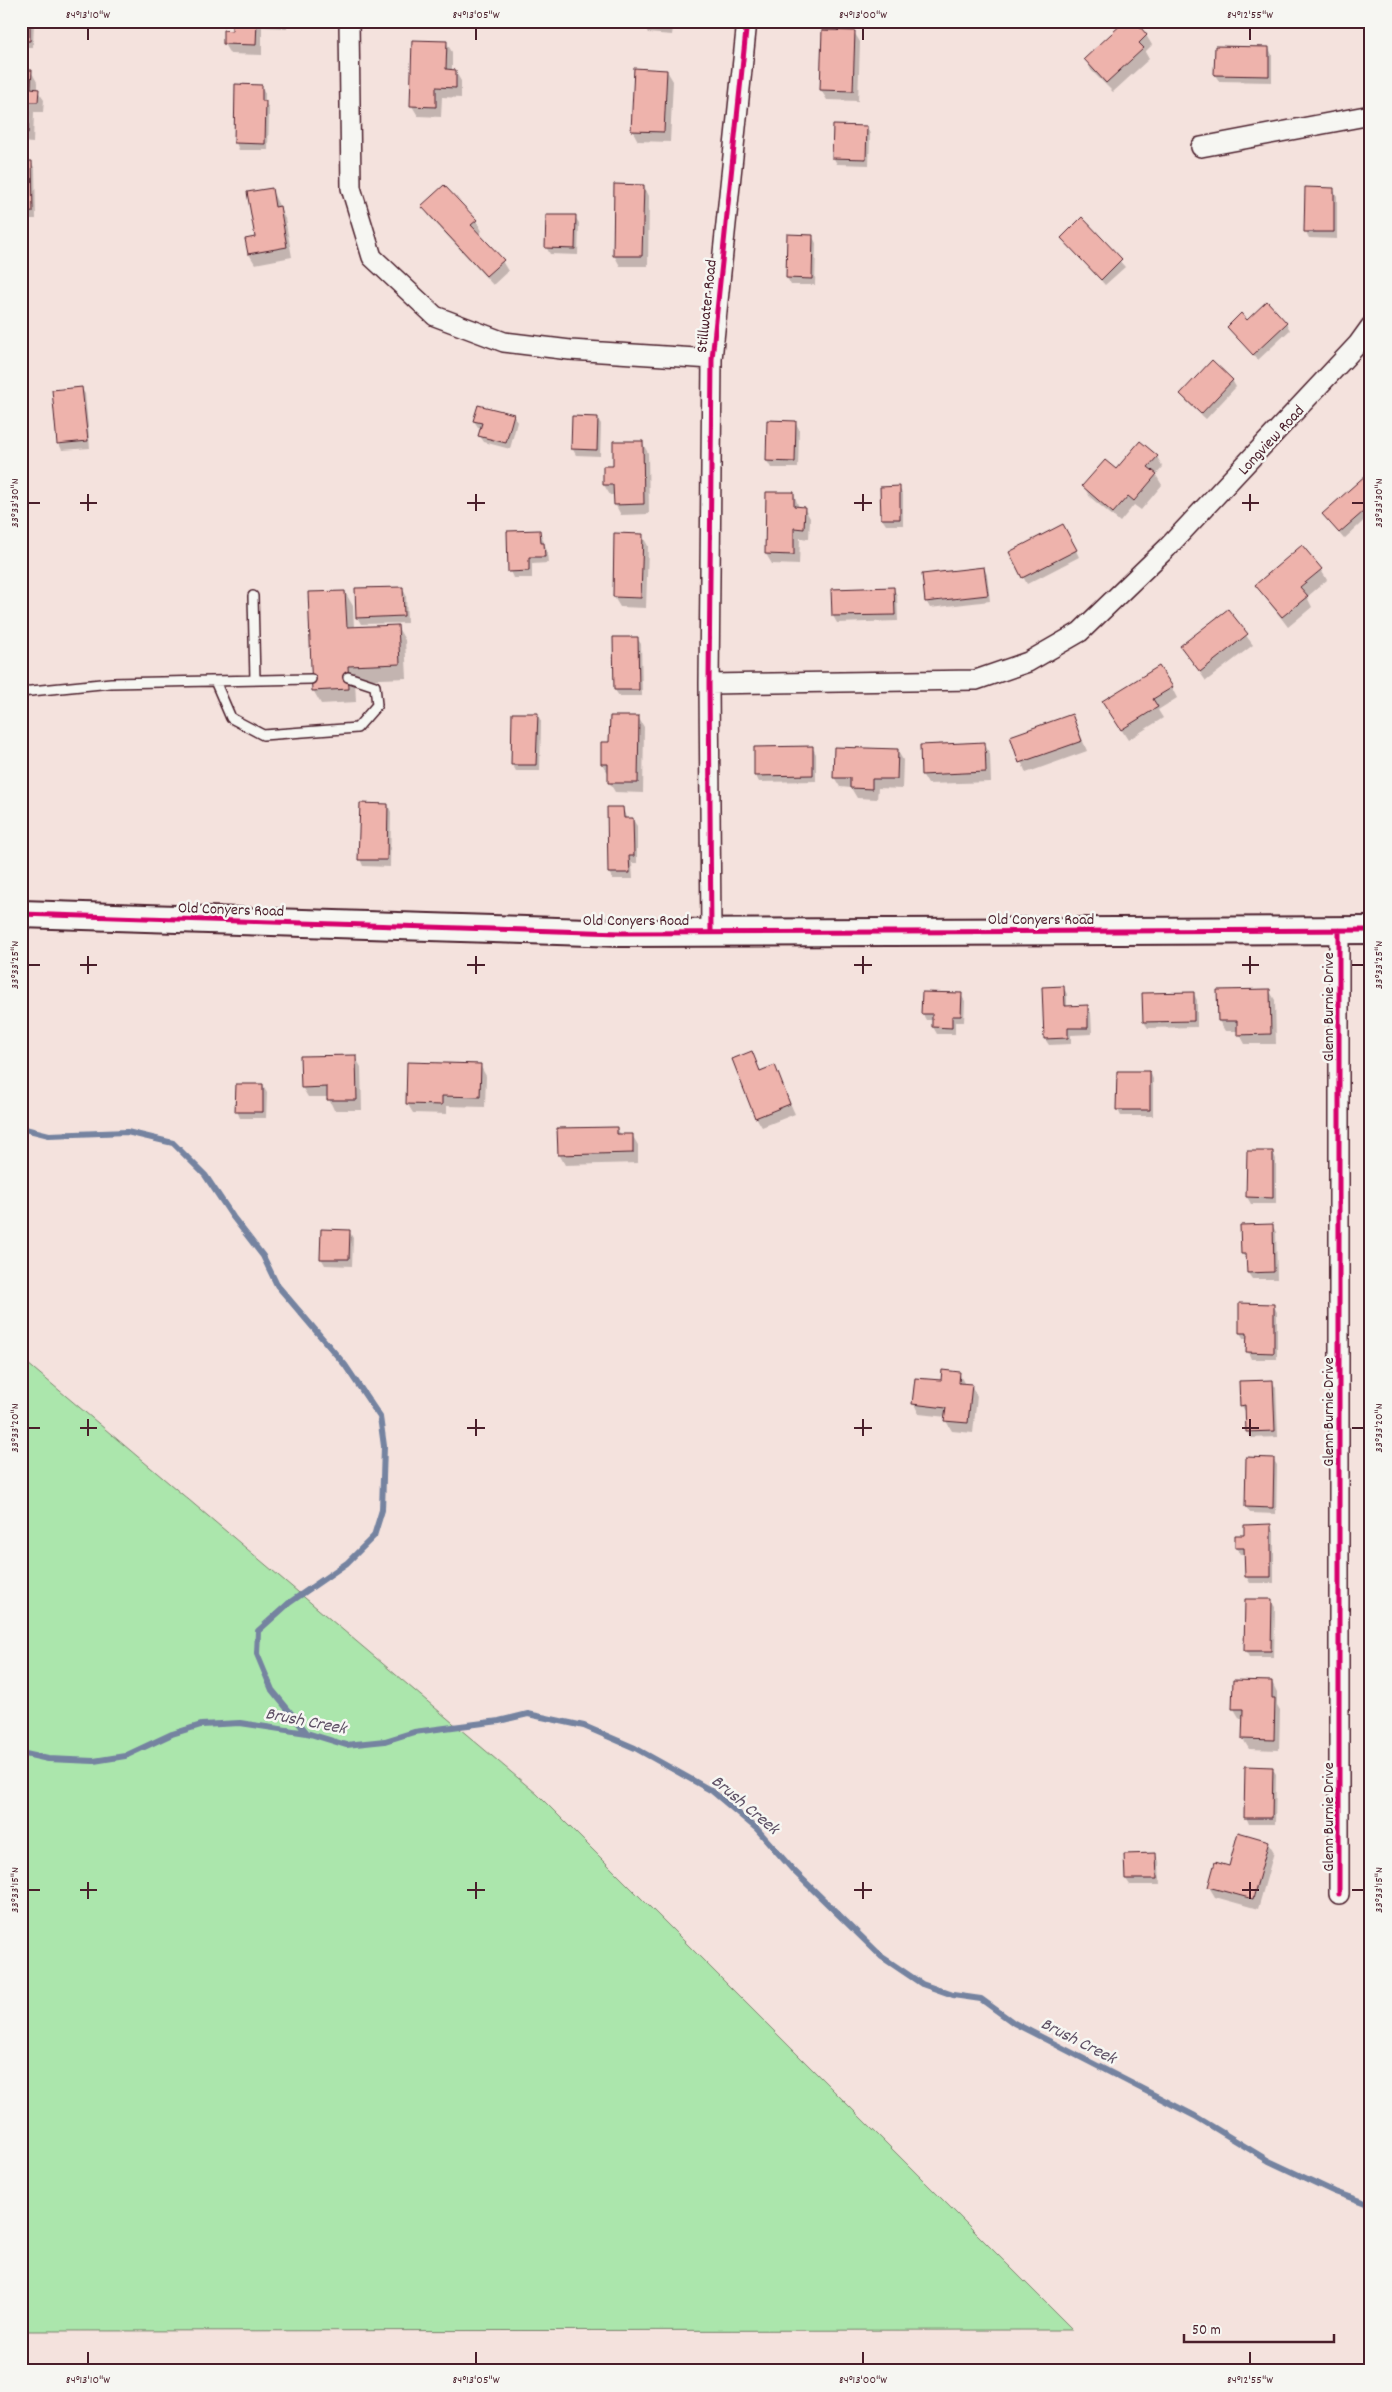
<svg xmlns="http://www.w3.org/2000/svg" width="1392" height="2392" font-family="Dekko,sans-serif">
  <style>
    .green { fill: #abe6ac; stroke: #7a826c }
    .shadow { fill: #0003 }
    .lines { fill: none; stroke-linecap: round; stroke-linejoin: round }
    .stream { stroke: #7483a0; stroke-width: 6 }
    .building { fill: #eeb3ac; stroke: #4a1f2b }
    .lane-casing { stroke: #4a1f2b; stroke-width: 12 }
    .street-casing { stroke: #4a1f2b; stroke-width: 22 }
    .secondary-casing { stroke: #4a1f2b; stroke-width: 30 }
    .lane { stroke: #f6f6f2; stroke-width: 9 }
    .street { stroke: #f6f6f2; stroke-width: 19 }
    .secondary { stroke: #f6f6f2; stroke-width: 26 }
    .cycleway-casing { stroke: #f6f6f2; stroke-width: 8 }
    .cycleway { stroke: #d6006c; stroke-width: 5 }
    .ticks { fill: none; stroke: #4a1f2b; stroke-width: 2 }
    .labels { text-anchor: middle; stroke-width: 5; stroke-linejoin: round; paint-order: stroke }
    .street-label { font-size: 16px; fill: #4a1f2b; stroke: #f6f6f2 }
    .water-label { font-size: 18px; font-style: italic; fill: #5f5166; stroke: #f6f6f2 }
    .neatline { fill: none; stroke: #4a1f2b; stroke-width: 2 }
    .ticks-label { font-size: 12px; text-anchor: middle; fill: #4a1f2b }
  </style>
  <rect width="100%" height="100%" fill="#f4e2dd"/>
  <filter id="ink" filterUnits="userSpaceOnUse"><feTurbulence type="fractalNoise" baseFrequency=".02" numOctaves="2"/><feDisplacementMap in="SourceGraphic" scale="10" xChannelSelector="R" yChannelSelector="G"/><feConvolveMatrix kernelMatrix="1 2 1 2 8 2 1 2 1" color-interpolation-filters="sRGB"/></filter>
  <g filter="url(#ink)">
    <path class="green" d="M21,1358L537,1794L1073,2330L21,2331Z"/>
    <path class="shadow" d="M21,21H34L33,47H21Z
      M234,21H287V28L262,27V55L230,54L224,44L233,32Z
      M642,21H674L672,35L648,33Z
      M823,31L854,32L860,42L858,101L827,100L821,90Z
      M1146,35L1152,45L1145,52L1149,59L1113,92L1091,70L1086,59Z
      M413,41L446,42L452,52V71H455L461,81V98L442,97L441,117L418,116L412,106Z
      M1269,48L1272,55V82L1219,81L1215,75Z
      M21,71H31L37,82V90L44,100L43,112H34L33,143L21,142Z
      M667,71L673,81L670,142L638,141L632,130Z
      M237,86H261L265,93V102L269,109L268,150H239L236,143Z
      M867,127L870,134L869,165L837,164L833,157Z
      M31,162L35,169L36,219H21V163Z
      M644,186L649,196L648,266H620L614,255Z
      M271,189L285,218L292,257L255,264L249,254L246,240L257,238Z
      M1333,189L1337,196V239L1309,238L1306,232Z
      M423,206L476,220L482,231L478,234L502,261L508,271L493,285L429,216Z
      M575,217L579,223L578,255L550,254L546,247Z
      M1082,219L1125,267L1105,285L1062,238Z
      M812,236L816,243L815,285H791L787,278Z
      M21,251L26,257L27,319H21Z
      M1247,321L1286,323L1290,330L1258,360L1228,327Z
      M1232,380L1236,387L1206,419L1186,401L1182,394Z
      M81,388L85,394L90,448L62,450L59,444Z
      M513,415L517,422L510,449L484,442L480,436L482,428L478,427L474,421Z
      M597,418L601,424L600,456L576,455L572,448Z
      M768,422H795L799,429L798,468H771L767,461Z
      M642,442L648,453L649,514L621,515L615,504V495H610L604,485V467H615Z
      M1157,457L1163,467L1156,475L1162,485L1141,510L1134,505L1120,522L1090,497L1084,487L1116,471Z
      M1371,480V514L1344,539L1323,514Z
      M899,488L903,494V525H886L882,519Z
      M794,494L799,508H804L810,518L809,539L800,538L799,565L772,564L766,554Z
      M540,531L547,551L548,563L532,564V578H513L510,571Z
      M1067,532L1079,557L1027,584L1010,553Z
      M642,535L648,546L646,608L620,607L614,597Z
      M984,568L987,575L990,601L930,608L926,601Z
      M1321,570L1327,580L1307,597L1312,607L1288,627L1256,585Z
      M402,588L406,595L407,623L361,624L357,617Z
      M893,588L897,595L898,621L837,623L833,616Z
      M345,592L353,606L354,628L397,626L405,640L407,678L355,680L356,702L321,704L313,690Z
      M1228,611L1253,645L1206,681L1182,647Z
      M637,638L641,644L642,696H619L615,690Z
      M1172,688L1177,698L1158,710L1163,718L1128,740L1110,712Z
      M537,714L541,721L540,771H516L512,764Z
      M1072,715L1087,751L1026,773L1011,737Z
      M638,717L644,727L643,793L615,792L609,782V774L602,764L611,743Z
      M984,743L990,754L991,782L928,784L922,774Z
      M812,747L816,754V781L759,782L756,776Z
      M897,750L903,760L902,789L878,788L877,799L857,798L851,788L840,787L834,777Z
      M388,805L391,812L390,867L363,866L360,859Z
      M623,809L627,820H633L637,826V863H632L633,879H613L609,873Z
      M1063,987L1067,994V1007L1087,1006L1091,1013L1092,1034L1071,1035V1044L1049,1045L1045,1039Z
      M1269,990L1275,1000L1276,1044H1245L1238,1031H1225L1219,1021Z
      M1193,993L1197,1000V1027L1148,1028L1144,1022Z
      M961,995L965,1001L964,1022H955V1034H937L933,1027V1020H926L922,1013Z
      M751,1052L761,1072L774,1067L795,1114L762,1127L756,1117Z
      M355,1057L361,1067L362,1110H334L328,1097H308L302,1087Z
      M480,1065L486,1076L485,1107L447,1106V1114L413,1113L407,1103Z
      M1150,1072L1153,1079V1116H1121L1118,1110Z
      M263,1085L267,1092L266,1118H240L237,1111Z
      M617,1128L621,1135H632L638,1145V1163L565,1165L559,1154Z
      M1248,1152H1273L1276,1159V1204H1251L1247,1197Z
      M1272,1225L1276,1232L1277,1279H1252L1248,1273V1260L1242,1254L1241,1226Z
      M349,1231L353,1238L352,1266L325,1265L321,1258Z
      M1273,1305L1277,1312V1359H1251L1248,1352V1339H1244L1240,1333Z
      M959,1373L965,1385H971L977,1396L973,1433L952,1431L946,1421V1417L919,1414L914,1404L942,1382Z
      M1272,1382L1276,1388L1278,1437L1251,1438L1247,1431L1246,1412L1241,1405Z
      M1273,1459L1277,1465L1276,1514L1250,1513L1246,1507Z
      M1270,1526L1274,1532V1583H1250L1246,1576V1554H1240L1236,1547L1246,1536Z
      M1271,1601L1275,1607L1274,1657H1249L1245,1650Z
      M1272,1682L1277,1692V1705L1280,1710L1279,1750L1249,1749L1243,1739L1244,1719H1240L1234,1709Z
      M1272,1768L1276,1774L1275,1824H1249L1246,1817Z
      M1268,1842L1274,1852L1258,1909L1215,1897L1209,1887L1230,1867Z
      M1155,1854L1159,1861L1160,1885H1130L1126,1879Z"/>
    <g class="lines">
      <path class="stream" d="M21,1128L49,1135L127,1132L173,1143L205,1175L233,1217L263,1256L277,1285L345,1365L380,1417L384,1446L382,1510L374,1536L347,1563L289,1603L258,1631L257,1654L272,1690L307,1733
        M21,1753L48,1759L94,1761L125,1756L172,1734L201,1725L240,1723L307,1733L346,1745L385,1741L414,1732L499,1721L528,1714L584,1726L635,1748L712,1791L757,1829L793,1870L882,1957L922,1984L953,1995L981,1999L1014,2023L1195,2116L1269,2161L1335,2192L1371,2205"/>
    </g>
    <path class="building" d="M21,21H30V41H21Z
      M232,21H257L256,45L223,44V30L232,31Z
      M641,21H667V25Z
      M1125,21H1135L1147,35L1139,43L1144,48L1106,83L1084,59Z
      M822,30L855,31L853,91L820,90Z
      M412,40L447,41L446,69L456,70V88L436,87V107L410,106Z
      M1215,46L1269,47V76L1214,75Z
      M634,68L667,70L664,132L631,131Z
      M21,70H32L31,88L39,89L38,102H29L28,133H21Z
      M235,84L262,85V101H266L265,144L234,143Z
      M833,125L867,126L866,159L832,158Z
      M21,161H32L33,212L21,213Z
      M614,184L644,185L642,256H613Z
      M444,185L477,220L471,225L504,260L486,276L421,206Z
      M1305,187L1334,188V232H1304Z
      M272,188L275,207L280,206L287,247L248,254L245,239L255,237L247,192Z
      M546,215H576L575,249L545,248Z
      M1082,217L1122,259L1101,280L1061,238Z
      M787,234L813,235L812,279L786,278Z
      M21,249L24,312H21Z
      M1267,301L1287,323L1253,355L1227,327L1241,313L1247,320Z
      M1212,360L1233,380L1201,414L1180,394Z
      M82,387L88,441L57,444L52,390Z
      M478,405L514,414L506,443L478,436L482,423L473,421Z
      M572,416L598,417L597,450L571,449Z
      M767,420L796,421L795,462L766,461Z
      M613,441H643L644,504L614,505L613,485H603V466H613Z
      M1140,441L1158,456L1148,467L1157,474L1134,501L1128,496L1113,513L1082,486L1105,460L1116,469Z
      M1367,474L1371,478V505L1339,533L1322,514Z
      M900,486V519H881L880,487Z
      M766,492H794V506L805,507L804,529L794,528V555L765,554Z
      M1063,524L1077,550L1022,578L1009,552Z
      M540,530L541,543H544L545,557H529V571L508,572L507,531Z
      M614,533L643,534L641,598L613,597Z
      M1302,545L1322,569L1300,587L1308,596L1282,617L1255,585Z
      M984,567L988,595L925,602L922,574Z
      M403,587L404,616L356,618L355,588Z
      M894,587L895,615L832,616L831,589Z
      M345,591L347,627L398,625L400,664L348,666L349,689L312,691L308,592Z
      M1228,609L1248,634L1200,672L1180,646Z
      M613,637H638L639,690H614Z
      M1159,666L1173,687L1153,699L1158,707L1121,730L1102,701Z
      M512,713H538L536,765H511Z
      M1072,714L1082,741L1019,763L1010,736Z
      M610,716H639L638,783H608V764H601V742H609Z
      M985,742L986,772L921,775L920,745Z
      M813,746V775L754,776V747Z
      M834,747L898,749L897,779H872V789L850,788V778H833Z
      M360,803L388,804L387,860H358Z
      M607,807H623L624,818H633L634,856H629L630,873H608Z
      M1064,986L1065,1006L1088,1005V1028H1068V1038L1044,1039L1042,987Z
      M1270,989L1271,1034L1237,1035V1021H1218L1217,990Z
      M922,992L962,993L961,1016H952V1028L932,1027V1014H921Z
      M1194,992V1021L1143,1022L1142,993Z
      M752,1051L760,1071L775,1065L790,1104L755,1118L732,1059Z
      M356,1055L357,1100H327V1087L301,1088L300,1056Z
      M407,1062L481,1064L480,1097L442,1096V1105L406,1104Z
      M1117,1071H1150V1110H1116Z
      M236,1084H263V1112H235Z
      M617,1127V1134H633V1153L558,1155L557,1128Z
      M1247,1151H1273V1198L1246,1197Z
      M1273,1224L1274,1272L1247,1273L1246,1254H1241L1240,1225Z
      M321,1229L350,1230L349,1259H320Z
      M1239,1303L1274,1304V1353L1246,1352L1247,1333H1239Z
      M942,1370L960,1372L959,1383L972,1384L968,1423L944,1421L946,1408L912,1404L915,1378L941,1380Z
      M1273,1380L1275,1431L1246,1432L1245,1405L1240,1406L1239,1381Z
      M1246,1457L1274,1458L1273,1508L1245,1507Z
      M1271,1524V1577H1245L1244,1548H1235V1535H1244V1525Z
      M1245,1599H1272L1271,1651H1244Z
      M1233,1680L1272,1681V1698H1275L1274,1740L1242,1739L1243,1709H1232Z
      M1245,1766L1273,1767L1272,1818H1244Z
      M1238,1832L1269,1841L1253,1899L1208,1887L1215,1862L1229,1866Z
      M1156,1853L1157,1879H1125L1124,1854Z"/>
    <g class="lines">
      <g class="lane-casing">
        <path id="lane" d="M253,596L255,680
          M215,681L231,718L263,735L357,728L377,705L375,686L348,677
          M21,692L111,683L311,679"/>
      </g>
      <g class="street-casing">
        <path id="street" d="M349,21L351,188L372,257L435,316L504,342L570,350L712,359
          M1201,147L1371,115
          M709,684L976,680L1028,662L1080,632L1167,548L1358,344L1371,326
          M1339,930V1894
          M711,931L709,684L712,359L747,21"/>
      </g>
      <g class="secondary-casing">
        <path id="secondary" d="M21,914L620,933L1371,930"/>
      </g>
      <use href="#lane" class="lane"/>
      <use href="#street" class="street"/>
      <use href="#secondary" class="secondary"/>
      <g class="cycleway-casing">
        <path id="cycleway" d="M21,914L620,933L1371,930
          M1339,930V1894
          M711,931L709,684L712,359L747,21"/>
      </g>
      <use href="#cycleway" class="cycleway"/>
    </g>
  </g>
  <path class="ticks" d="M88,28V40M476,28V40M863,28V40M1250,28V40M88,494V511M476,494V511M863,494V511M1250,494V511M28,503H40M80,503H97M467,503H485M854,503H872M1242,503H1259M1352,503H1364M88,956V974M476,956V974M863,956V974M1250,956V974M28,965H40M80,965H97M467,965H485M854,965H872M1242,965H1259M1352,965H1364M88,1419V1436M476,1419V1436M863,1419V1436M1250,1419V1436M28,1428H40M80,1428H97M467,1428H485M854,1428H872M1242,1428H1259M1352,1428H1364M88,1882V1899M476,1882V1899M863,1882V1899M1250,1882V1899M28,1890H40M80,1890H97M467,1890H485M854,1890H872M1242,1890H1259M1352,1890H1364M88,2352V2364M476,2352V2364M863,2352V2364M1250,2352V2364"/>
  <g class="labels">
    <g class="street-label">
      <text transform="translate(705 306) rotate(-84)" y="6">Stillwater Road</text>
      <text transform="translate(1270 439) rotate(-47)" y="6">Longview Road</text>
      <text transform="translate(231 908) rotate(2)" y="6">Old Conyers Road</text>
      <text x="1041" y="924">Old Conyers Road</text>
      <text x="636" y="925">Old Conyers Road</text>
      <text transform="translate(1327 1007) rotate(-90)" y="6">Glenn Burnie Drive</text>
      <text transform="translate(1327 1412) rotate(-90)" y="6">Glenn Burnie Drive</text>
      <text transform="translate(1327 1817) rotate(-90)" y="6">Glenn Burnie Drive</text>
    </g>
    <g class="water-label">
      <text transform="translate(306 1720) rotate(11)" y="6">Brush Creek</text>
      <text transform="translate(746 1804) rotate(40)" y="6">Brush Creek</text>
      <text transform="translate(1079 2040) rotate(27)" y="6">Brush Creek</text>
    </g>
  </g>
  <rect width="1392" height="2392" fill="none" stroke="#f6f6f2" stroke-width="55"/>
  <path d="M1184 2334v8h150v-8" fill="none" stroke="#4a1f2b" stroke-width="2.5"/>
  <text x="1192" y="2334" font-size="15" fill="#4a1f2b" stroke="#f6f6f2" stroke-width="4" paint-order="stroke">50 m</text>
  <rect x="28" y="28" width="1336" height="2336" class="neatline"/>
  <g class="ticks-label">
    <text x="88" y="18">84°13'10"W</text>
    <text x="476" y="18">84°13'05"W</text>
    <text x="863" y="18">84°13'00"W</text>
    <text x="1250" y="18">84°12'55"W</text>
    <text transform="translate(14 503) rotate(-90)" y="4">33°33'30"N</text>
    <text transform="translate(1378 503) rotate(-90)" y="4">33°33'30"N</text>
    <text transform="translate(14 965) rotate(-90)" y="4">33°33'25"N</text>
    <text transform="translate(1378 965) rotate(-90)" y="4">33°33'25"N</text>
    <text transform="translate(14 1428) rotate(-90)" y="4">33°33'20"N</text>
    <text transform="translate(1378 1428) rotate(-90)" y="4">33°33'20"N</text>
    <text transform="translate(14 1890) rotate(-90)" y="4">33°33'15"N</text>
    <text transform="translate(1378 1890) rotate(-90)" y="4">33°33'15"N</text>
    <text x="88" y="2383">84°13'10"W</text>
    <text x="476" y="2383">84°13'05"W</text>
    <text x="863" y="2383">84°13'00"W</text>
    <text x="1250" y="2383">84°12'55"W</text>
  </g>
</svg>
